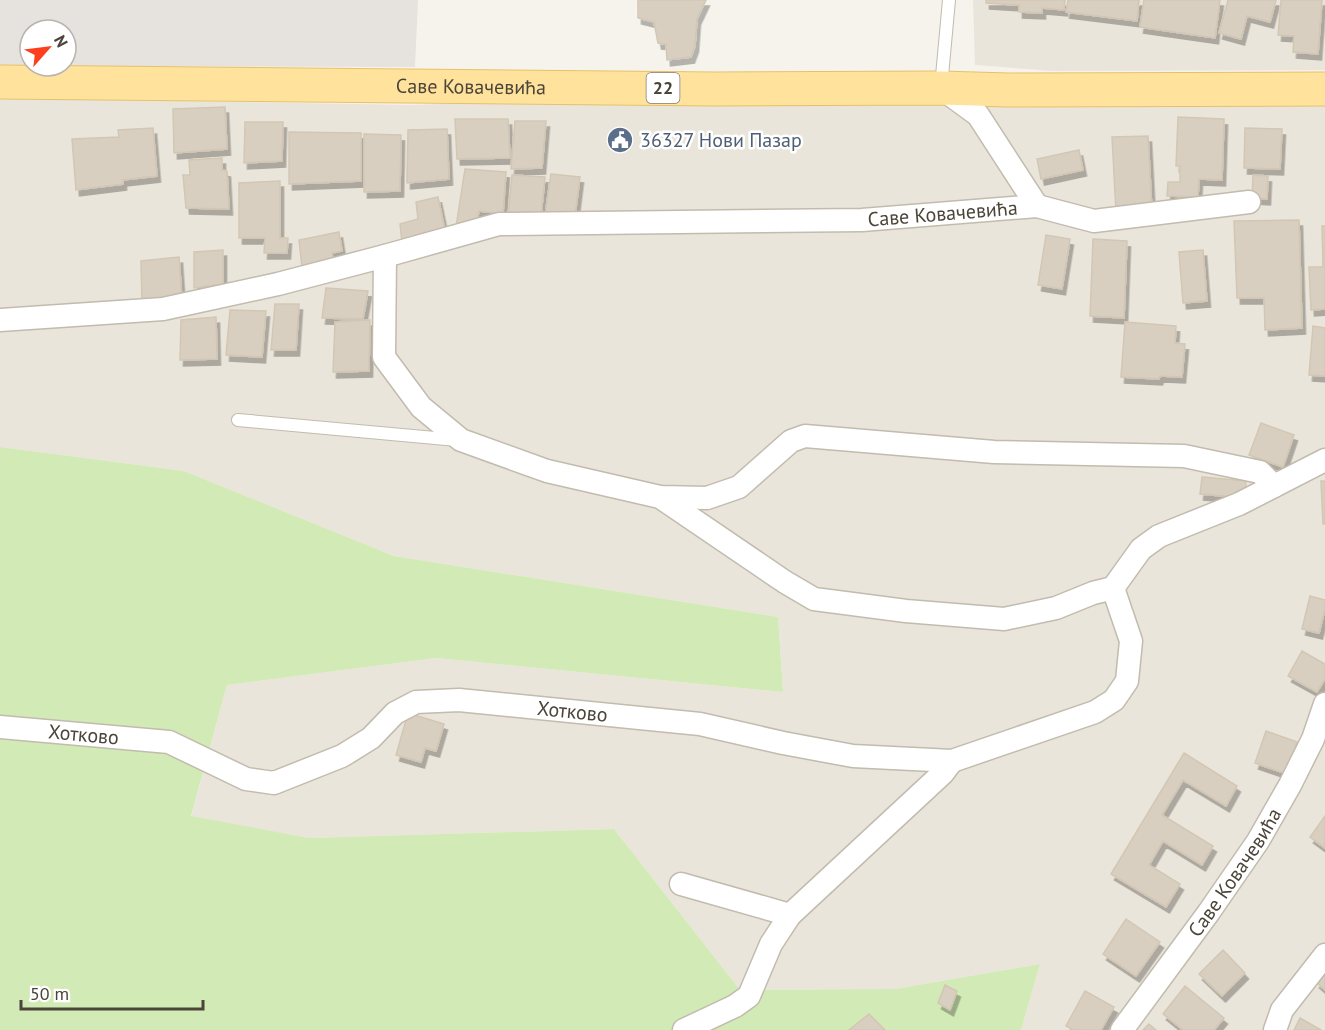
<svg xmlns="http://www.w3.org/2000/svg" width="1325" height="1030" font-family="'PT Sans',sans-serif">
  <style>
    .residential { fill: #eae5da }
    .industrial { fill: #e6e2dd; fill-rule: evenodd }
    .green { fill: #d2eab5 }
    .building { fill: #d8cfc1; stroke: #d3c7b4; stroke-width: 1.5; filter: url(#shadow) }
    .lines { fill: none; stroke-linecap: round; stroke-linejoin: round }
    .lane-casing { stroke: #c2bbae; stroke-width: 14 }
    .street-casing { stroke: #c2bbae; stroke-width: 25 }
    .primary-casing { stroke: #e6c16a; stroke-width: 35 }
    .lane { stroke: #fff; stroke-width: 12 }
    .street { stroke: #fff; stroke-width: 22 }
    .primary { stroke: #ffe39c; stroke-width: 33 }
    .labels { text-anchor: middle; stroke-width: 5; stroke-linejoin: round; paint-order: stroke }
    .shield { fill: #fff; stroke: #817c74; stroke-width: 1.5 }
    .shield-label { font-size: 18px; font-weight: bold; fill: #4b4439 }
    .street-label { font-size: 20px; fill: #4b4439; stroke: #fff }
    .service-label { font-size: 20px; fill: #4e5e75; stroke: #fff; text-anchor: start }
  </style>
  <defs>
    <filter id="shadow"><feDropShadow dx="3.5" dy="6" stdDeviation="0" flood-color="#0004"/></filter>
  </defs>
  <rect width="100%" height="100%" fill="#f6f3ec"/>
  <path class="residential" d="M973,0H1325V70L1052,71L975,65Z
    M0,98L412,105L631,98L1325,103V1030H1021L1040,964L895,989L740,990L614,829L309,838L191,817L227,685L436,658L783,692L778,617L394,556L184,471L0,447Z"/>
  <path class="industrial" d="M0,0H418L415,67L0,66ZM30,30H66V66H30Z"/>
  <path class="green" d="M0,447L184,471L394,556L778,617L783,692L436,658L227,685L191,816L309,838L614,829L740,990L895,989L1040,964L1021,1030H0Z"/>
  <path class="building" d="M638,0H706L697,19L695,46L691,57L667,60L666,44L658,43L654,22L638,18Z
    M986,0H1065L1064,10L1042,8V13L1019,12V5L986,3Z
    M1068,0H1139L1137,21L1066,12Z
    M1144,0H1220L1215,38L1140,27Z
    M1228,0H1276L1270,22L1247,16L1241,39L1219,33Z
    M1281,0H1322L1318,54L1293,52L1294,36L1278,35Z
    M225,107L227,149L174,153L173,109Z
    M1178,117L1224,119L1222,180L1199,179L1198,197L1167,196L1168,182H1180V166H1176Z
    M455,119H508L510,158L457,159Z
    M515,121H546L542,168L511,169Z
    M245,122H283L282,161L244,163Z
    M153,128L157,176L123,180V184L76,190L72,139L119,137L118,130Z
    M1245,128L1282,129L1280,169L1244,168Z
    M447,129L449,179L407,183L408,130Z
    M289,132L361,133V181L289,184Z
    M364,134L401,135L400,191L364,192Z
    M1148,136L1152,211L1116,212L1112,137Z
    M1079,150L1083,170L1041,179L1037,159Z
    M222,158V170L227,171L229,209L186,208L183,175H190L189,160Z
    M465,169L506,172L503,214L479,211L477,223L456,227Z
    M551,174L580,177L575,216H545Z
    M512,175L545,177L541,216L508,217Z
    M1253,175L1268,176L1267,199L1252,198Z
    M280,181V238H288L287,253H264L265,238H239V183Z
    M438,197L445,231L402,242L400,224L418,219L416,202Z
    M1299,220L1302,328L1265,330L1264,298H1237L1234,221Z
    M1322,226H1325V309L1311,310L1309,267H1323Z
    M339,232L342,251L332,253L333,261L302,267L299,240Z
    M1046,235L1070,239L1062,289L1038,285Z
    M1093,239L1127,241L1124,318L1090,316Z
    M223,250V284L194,288V252Z
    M1203,250L1207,301L1183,303L1179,252Z
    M179,257L182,301L142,307L141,261Z
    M326,288L368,291L363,319L322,318Z
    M275,304H299L296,350H271Z
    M230,310L266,311L262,357L226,355Z
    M216,317L217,359L180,360L181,320Z
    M370,320L369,371L333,372L335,322Z
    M1125,322L1176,326L1175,343L1185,344L1182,377L1160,376L1159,379L1121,377Z
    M1313,326L1325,328V376L1309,375Z
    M1261,423L1294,435L1283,467L1249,455Z
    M1202,477L1246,481L1245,498L1200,494Z
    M1321,481H1325V524H1323Z
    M1310,596L1325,600V609L1319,633L1302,629Z
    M1302,651L1325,664V679L1317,692L1288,676Z
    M408,713L444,724L436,751L425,748L421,762L396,755Z
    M1266,731L1297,742L1287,774L1255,763Z
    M1184,753L1237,786L1226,806L1183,780L1162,815L1213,846L1202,865L1163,841L1149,865L1180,884L1166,907L1111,874Z
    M1325,816V848L1310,837Z
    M1126,919L1160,942L1136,976L1103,954Z
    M1223,950L1245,973L1222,996L1199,974Z
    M1325,972V990L1316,982Z
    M945,985L957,991L950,1010L938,1003Z
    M1185,986L1224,1018L1214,1030H1183L1163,1014Z
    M1085,991L1114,1007L1101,1030H1073L1066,1026Z
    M869,1014L885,1030H849Z
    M1300,1018L1321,1030H1294Z
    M1149,1024L1156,1030H1143Z"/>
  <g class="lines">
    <g class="lane-casing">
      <path id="lane" d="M941,87L949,0
        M238,420L457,440"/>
    </g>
    <g class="street-casing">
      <g id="street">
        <path d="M941,88L978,115L1037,206"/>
        <path d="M385,256L384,357L421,407L461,440L547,471L660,497L707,498L739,487L791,441L805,436L994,452L1184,456L1260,472L1274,486"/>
        <path id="s1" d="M0,320L163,309L278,284L385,256L499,224L862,220L1037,206L1094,221L1249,202"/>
        <path d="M660,497L785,582L814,599L906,611L1004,619L1056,608L1093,593L1113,588L1141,549L1159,536L1239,504L1325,460"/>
        <path id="s2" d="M0,727L169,742L246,779L274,783L342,756L371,738L395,713L416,702L459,700L700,724L783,743L853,756L952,761L1095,712L1114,700L1127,681L1131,641L1113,588"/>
        <path d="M681,884L790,915L943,773L952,761"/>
        <path d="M684,1030L735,1006L749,996L771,944L790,915"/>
        <path id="s3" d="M1122,1030L1209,912L1258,841L1290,785L1313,739L1325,704"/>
        <path d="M1275,1030L1282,1010L1325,955"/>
      </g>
    </g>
    <g class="primary-casing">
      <g id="primary">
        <path id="s4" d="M0,82L715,89L941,88L1008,90L1325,89"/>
      </g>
    </g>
    <use href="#lane" class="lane"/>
    <use href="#street" class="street"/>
    <use href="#primary" class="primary"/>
  </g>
  <defs>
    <g id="civic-disc" transform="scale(1.35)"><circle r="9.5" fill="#5c6f8a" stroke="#fff"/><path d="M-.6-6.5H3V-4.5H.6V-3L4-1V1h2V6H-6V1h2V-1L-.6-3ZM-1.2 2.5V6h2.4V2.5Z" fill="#fff"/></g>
  </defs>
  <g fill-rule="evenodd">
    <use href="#civic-disc" x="620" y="140"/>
  </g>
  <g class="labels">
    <rect class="shield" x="646.5" y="73" width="33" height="30" rx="4.5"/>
    <g class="shield-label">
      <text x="663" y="94">22</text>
    </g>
    <g class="street-label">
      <text dy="7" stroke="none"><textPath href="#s4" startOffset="471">Саве Ковачевића</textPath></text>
      <text dy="7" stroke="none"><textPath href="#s1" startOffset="954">Саве Ковачевића</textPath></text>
      <text dy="7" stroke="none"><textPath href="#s2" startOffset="606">Хотково</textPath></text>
      <text dy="7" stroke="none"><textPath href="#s2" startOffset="84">Хотково</textPath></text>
      <text dy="7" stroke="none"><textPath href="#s3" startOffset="194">Саве Ковачевића</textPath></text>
    </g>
    <g class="service-label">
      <text x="640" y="147">36327 Нови Пазар</text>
    </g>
  </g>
  <g transform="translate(48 48) rotate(62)"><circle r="28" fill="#ffffff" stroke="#b7b4b0" stroke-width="1.5"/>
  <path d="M0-4.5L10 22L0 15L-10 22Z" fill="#fc3f1d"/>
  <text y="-9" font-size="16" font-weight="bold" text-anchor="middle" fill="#4b4439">N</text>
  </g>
  <path d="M21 1000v9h182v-9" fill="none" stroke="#4b4439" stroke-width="3"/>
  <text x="30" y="1000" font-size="18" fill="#4b4439" stroke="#ffffff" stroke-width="4.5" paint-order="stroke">50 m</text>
</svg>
